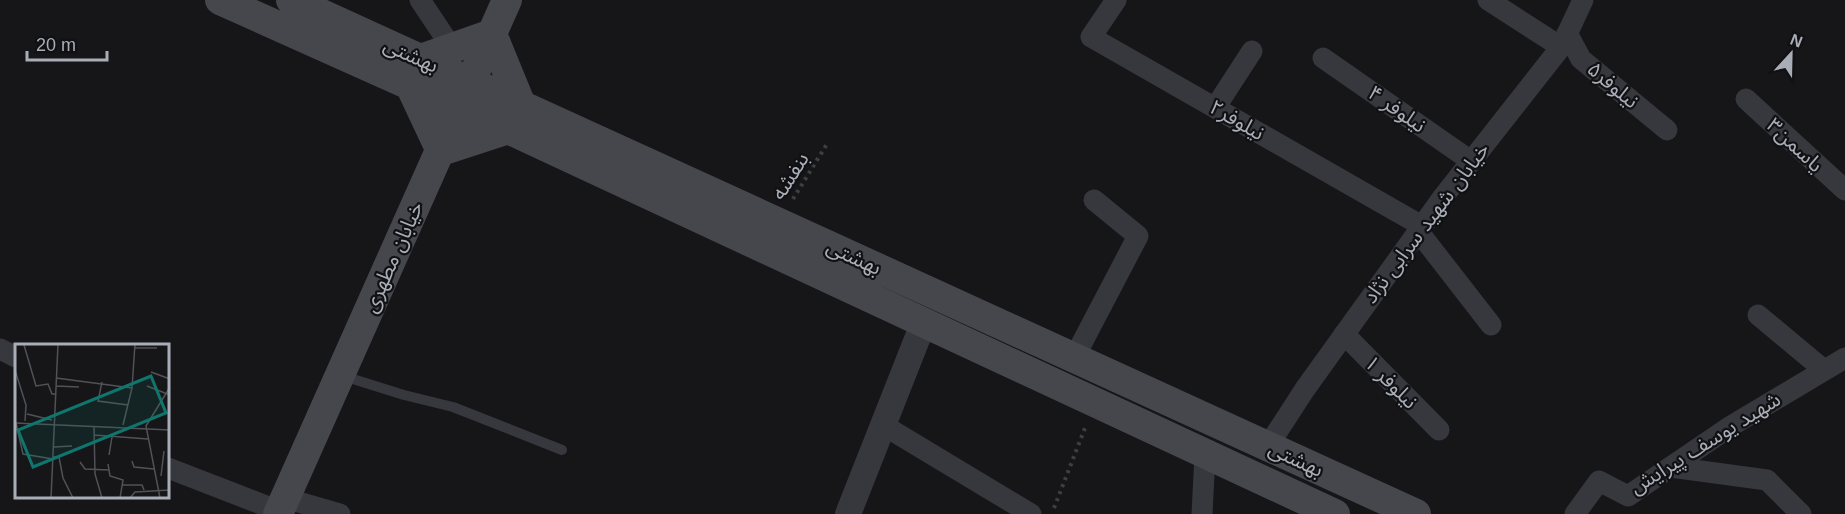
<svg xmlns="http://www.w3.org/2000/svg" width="1845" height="514" font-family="Helvetica,'Noto Sans Arabic',sans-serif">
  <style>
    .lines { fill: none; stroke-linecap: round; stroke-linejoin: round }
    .path { stroke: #3d3f44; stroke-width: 4; stroke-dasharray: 3 4.5; stroke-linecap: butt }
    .service { stroke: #37383d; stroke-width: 10 }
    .minor { stroke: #37383d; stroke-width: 21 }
    .tertiary { stroke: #37383d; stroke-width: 26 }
    .secondary { stroke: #45474d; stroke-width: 30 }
    .labels { text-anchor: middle; stroke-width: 4.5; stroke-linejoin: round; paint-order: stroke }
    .street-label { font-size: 21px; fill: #a8adb8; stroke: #111113 }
    .inset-road { fill: none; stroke: #505258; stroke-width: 1.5 }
    .view { fill: #0f766e; fill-opacity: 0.15; stroke: #0f766e; stroke-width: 3 }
    .inset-edge { fill: none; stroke: #a8adb8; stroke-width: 3 }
  </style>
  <rect width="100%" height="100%" fill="#161618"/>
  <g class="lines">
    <path class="path" d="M793,199L827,144
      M1054,508L1085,428"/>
    <path class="service" d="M340,375L404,395L453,407L562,450"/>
    <path class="minor" d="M420,0L452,48
      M1116,0L1091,37L1422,226
      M1488,0L1561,47
      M1567,33L1581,59L1667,130
      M1323,58L1471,161
      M1746,99L1845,190
      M1215,108L1252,51
      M1418,231L1491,325
      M1758,315L1824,370
      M1344,334L1439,430
      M0,349L16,357
      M1074,358L1138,236L1094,200
      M883,425L1031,514
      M1268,446L1305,389L1443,197L1561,47L1583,0
      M1671,467L1767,480L1801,514
      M168,468L279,511
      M285,498L340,514
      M1202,514L1205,455
      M1575,514L1599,481L1628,496L1731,426L1845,358"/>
    <path class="tertiary" d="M848,514L923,324"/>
    <path class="secondary" d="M220,0L508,129L1335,514
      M291,0L1416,514
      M421,59L492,34L521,105
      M410,85L441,151L508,129
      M278,514L507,0"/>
  </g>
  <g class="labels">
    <g class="street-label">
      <text transform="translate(411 55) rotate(24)" y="7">بهشتی</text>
      <text transform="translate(1613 85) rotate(40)" y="7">نیلوفر۵</text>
      <text transform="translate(1397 109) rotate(35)" y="7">نیلوفر ۴</text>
      <text transform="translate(1237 120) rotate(30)" y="7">نیلوفر۲</text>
      <text transform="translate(1795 145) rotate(43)" y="7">یاسمن۳</text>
      <text transform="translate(790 176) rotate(-58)" y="7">بنفشه</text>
      <text transform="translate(1426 223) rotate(-53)" y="7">خیابان شهید سرابی نژاد</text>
      <text transform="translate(393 257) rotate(-66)" y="7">خیابان مطهری</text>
      <text transform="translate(854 257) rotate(25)" y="7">بهشتی</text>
      <text transform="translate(1391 382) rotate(45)" y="7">نیلوفر ۱</text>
      <text transform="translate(1705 443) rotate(-32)" y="7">شهید یوسف پیرایش</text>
      <text transform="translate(1296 459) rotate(25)" y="7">بهشتی</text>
    </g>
  </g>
  <g transform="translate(15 344)">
    <rect width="154" height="154" fill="#161618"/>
    <path class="inset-road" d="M9,1L21,42L33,40L37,50H40M119,4H142M0,26L11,61L10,77M136,28L155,35M41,34L117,44M87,38L83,57L113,61M41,42L64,43M132,42L155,51M12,70L37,76M0,79L155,86M1,79L8,110L38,115M108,81L117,44L120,0M79,82L80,130L87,154M79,91L133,95M39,103L57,102M94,111L97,93M38,113H44L48,134L58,154M117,117L119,123L139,125M65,118L70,125L94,126M93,120L95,132L108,136L105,154M146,132L149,107M107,141H127L129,146M36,154L43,0M115,154L120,148L155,146M145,154L131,82L155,43"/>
    <path class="view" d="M136,32L151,69L18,123L3,86Z"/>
    <rect width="154" height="154" class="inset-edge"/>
  </g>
  <g transform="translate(1791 54) rotate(22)" stroke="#111113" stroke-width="4.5" paint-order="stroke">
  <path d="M0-4.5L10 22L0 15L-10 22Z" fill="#a8adb8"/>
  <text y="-9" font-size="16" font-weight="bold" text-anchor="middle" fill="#a8adb8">N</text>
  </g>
  <path d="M27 51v9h80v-9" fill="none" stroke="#a8adb8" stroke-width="3"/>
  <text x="36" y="51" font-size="18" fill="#a8adb8" stroke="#111113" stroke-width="4.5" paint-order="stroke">20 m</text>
</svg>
